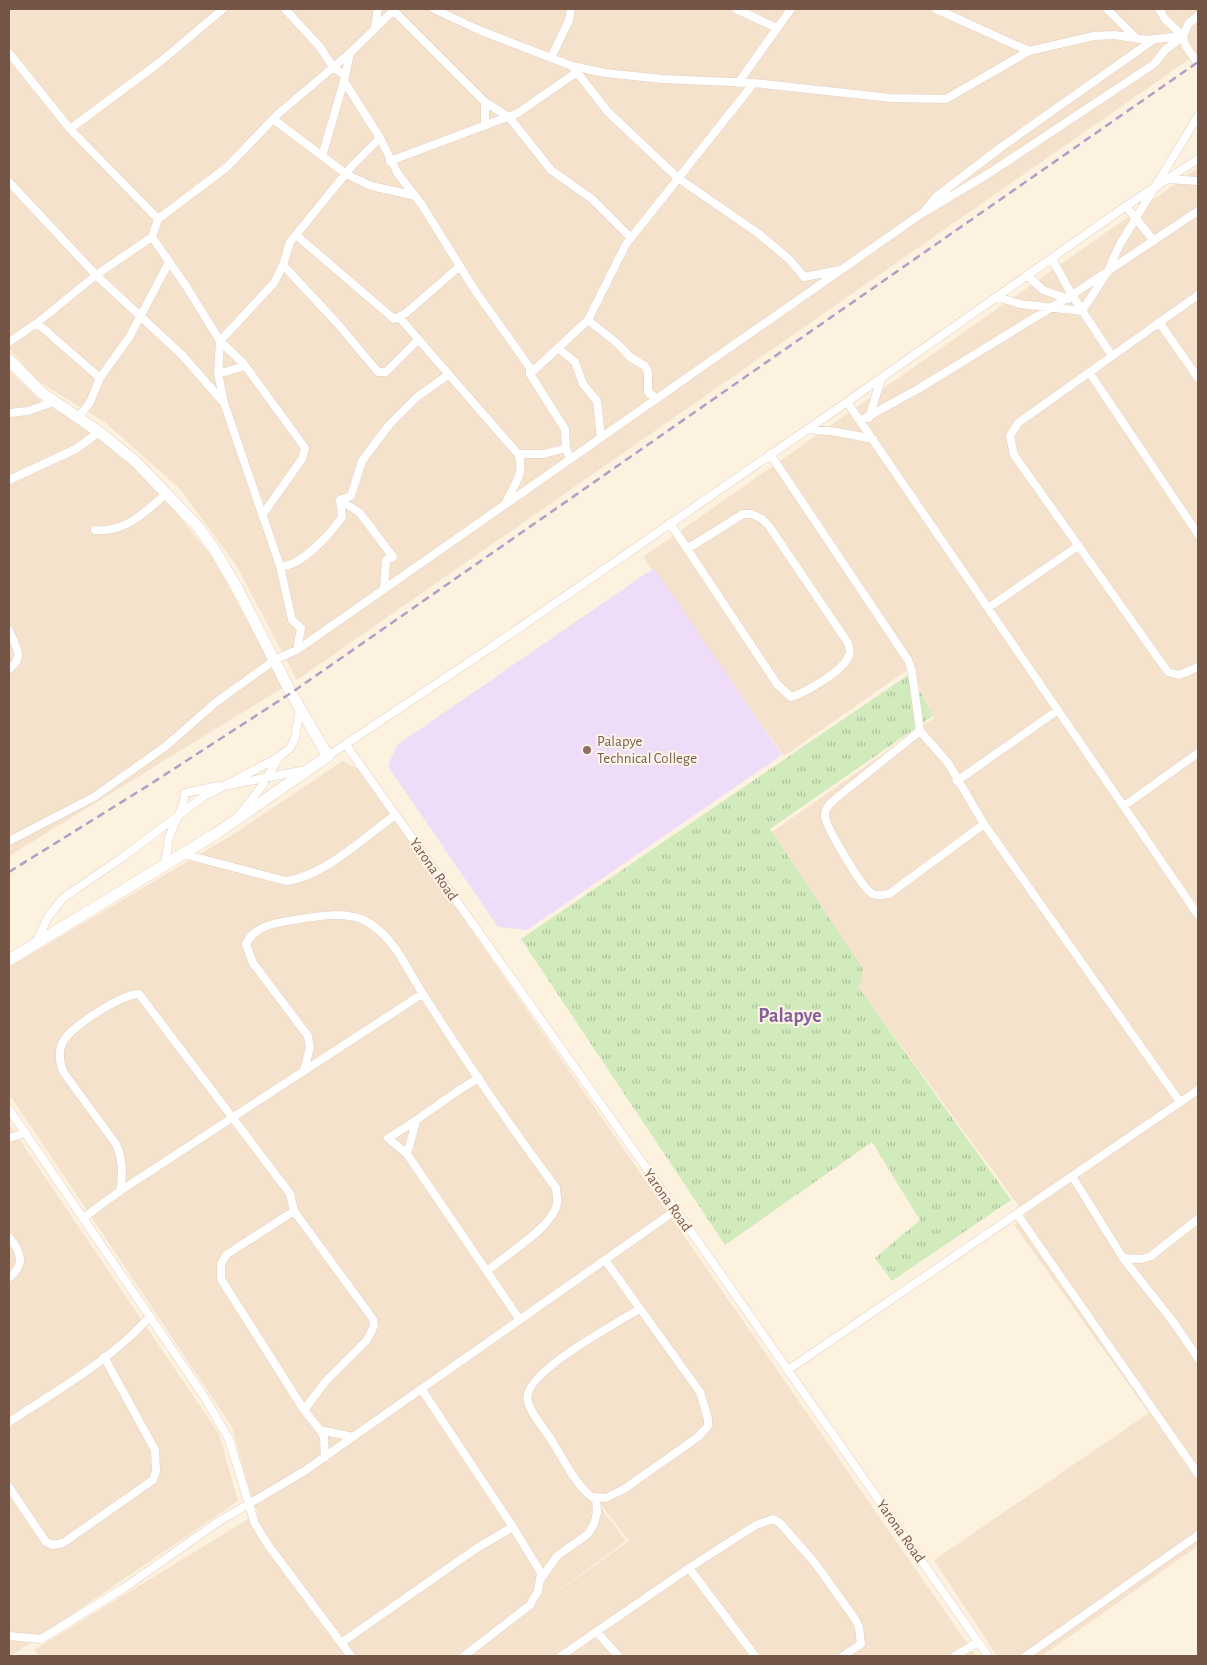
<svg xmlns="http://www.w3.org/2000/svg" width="1207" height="1665" font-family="'Alegreya Sans',sans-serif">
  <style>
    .residential { fill: #f5e2cd; fill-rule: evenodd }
    .education { fill: #eedcf9 }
    .grass { fill: url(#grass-tufts) }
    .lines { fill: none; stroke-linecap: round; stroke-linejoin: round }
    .street-casing { stroke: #e4cebe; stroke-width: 9 }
    .secondary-casing { stroke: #e9cfbb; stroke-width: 12 }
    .street { stroke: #fff; stroke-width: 8 }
    .secondary { stroke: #fff; stroke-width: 11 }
    .rail { stroke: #b39ec6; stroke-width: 2.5; stroke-dasharray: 8 5; stroke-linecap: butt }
    .education-dot { fill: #8d6e63; stroke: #fff5e7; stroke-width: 2 }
    .labels { text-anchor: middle; stroke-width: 4; stroke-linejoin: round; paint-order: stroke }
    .education-label { font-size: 15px; fill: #785e54; stroke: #fff5e7; text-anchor: start }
    .street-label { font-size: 15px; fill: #755546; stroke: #fff5e7 }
    .district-label { font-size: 20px; font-weight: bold; fill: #856199; stroke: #fff5e7 }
  </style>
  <defs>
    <pattern id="grass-tufts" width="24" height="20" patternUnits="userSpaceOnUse" patternTransform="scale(1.25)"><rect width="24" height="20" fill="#d1ebbd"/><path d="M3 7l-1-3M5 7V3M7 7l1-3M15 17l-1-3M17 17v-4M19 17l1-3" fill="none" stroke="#aec19b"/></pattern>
  </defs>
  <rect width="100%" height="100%" fill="#fdf1df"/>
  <path class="residential" d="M9,9H1198V53L297,680L236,565L180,489L106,423L38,381L9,349Z
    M1198,168V1546L1042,1656H997L934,1560L1149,1413L1014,1225L1026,1216L859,988L862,969L772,832L934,718L910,668L784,756L643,557Z
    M9,370L42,402L96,434L155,487L213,558L284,687L9,856Z
    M343,761L360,770L976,1656H38L34,1650L258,1513L252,1500L232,1427L9,1094V967L234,834ZM535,1421L629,1541L540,1604L626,1541Z
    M9,1124L219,1434L238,1501L11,1656H9Z"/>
  <path class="education" d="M654,568L782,755L527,930L498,927L388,766L397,745Z"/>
  <path class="grass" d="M911,673L933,716L770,829L863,969L859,988L1011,1200L892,1281L875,1258L920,1220L872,1142L725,1245L521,939Z"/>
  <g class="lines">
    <g class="street-casing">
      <path id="street" d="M285,9L320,47L333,67L344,75
        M434,9L479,30L572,66L605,73L662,79L754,83L891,98L946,99L1029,51L1094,36L1115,35L1146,40L1183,36
        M736,9L777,28
        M936,9L1029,51
        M1107,9L1137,39
        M1159,9L1165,19L1183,36
        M393,10L485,102L509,117L551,170L592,199L631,238
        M1198,16L1189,23L1183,36L1185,45L1198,64
        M375,27L378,9
        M9,53L70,129L158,219L227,167L278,114L350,53L395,9
        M350,53L344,81L380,138L398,174L422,205L474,289L523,358L530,368V374L588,320L626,244L754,83
        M551,58L569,20L571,9
        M572,66L608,112L678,178L759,234L790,260L804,277L840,270
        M738,83L791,9
        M485,102V124
        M273,119L346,174L371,186L412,195
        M70,129L160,62L223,9
        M322,156L344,81
        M390,161L518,113L577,72
        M1168,179L1198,181
        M9,182L96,275L182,355L224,403L280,566L292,620L301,628L297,650
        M1126,206L1154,241
        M926,209L936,197L1000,148L1153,40
        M158,219L152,237L186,286L220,341L218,374L224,402
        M296,235L394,319L406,313L460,266
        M1052,259L1072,295L1112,356
        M283,265L337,323L378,372H386L418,340
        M1028,276L1043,290L1069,299
        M1198,295L1018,423L1010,436L1014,455L1168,672L1179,675L1198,667
        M998,297L1020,304L1082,311L1108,271L1119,246L1198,116
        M399,317L518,454H544L566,448
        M588,320L618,344L630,357L645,366L648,372V392L657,399
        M1159,322L1198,378
        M37,323L100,378
        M9,342L37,323L96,275L152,237
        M559,349L575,362L583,384L597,401L601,438
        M1089,372L1198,534
        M218,374L245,366
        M530,374L565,429L566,448L570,459
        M847,402L1198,915
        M9,413L28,411L56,401
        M78,418L90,402L100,378L130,336L169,262
        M869,418L881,379
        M860,421L918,389L1072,295L1198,211
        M807,429L837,432L873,439
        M770,454L908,660L912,672L920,731L948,763L984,824L1180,1102
        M9,480L76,449L99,432
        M340,500L360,513L393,557L386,560L384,588
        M506,503C513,485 526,474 518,454
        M263,514L302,459L305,448L244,364L220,341L274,283L283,265L290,242L352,166L380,138
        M670,523L777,684L791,697C806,692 844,671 849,655C851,651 849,648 848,643L769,526L762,519L752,514H743L687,549
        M95,530C126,533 146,511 167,493
        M280,566C300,568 331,533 342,517L340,500L351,496L362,461L389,425L417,397L448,375
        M988,608L1078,546
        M9,631C16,646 25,658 9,669
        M920,731L835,799C830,804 825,808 825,815C824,825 861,885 870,892C875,897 883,895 889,894L984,824
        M346,745L676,1210L988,1656
        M328,756L487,650L847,402L1126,206L1198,159
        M957,781L1058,710
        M229,785L306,770
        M1124,806L1198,753
        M240,814L262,786L279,757
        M9,841L94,797L166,746L215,703L276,659L297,650L921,214L988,174L1154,64L1165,50L1183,36
        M183,854L286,881C324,876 364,838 395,815
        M165,864L169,837L183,805L185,793L218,786
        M36,943L48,917L63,898L123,857L203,797L279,757L290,748L295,738L300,708
        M304,1070L310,1048L308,1036L253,963L246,944C255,925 276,923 294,920C316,916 350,910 369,923C396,940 406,968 423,994C465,1060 509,1125 556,1188C556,1193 558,1199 557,1204C552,1228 505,1255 487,1271
        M9,1109L203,1395L229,1439L255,1524L268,1545L351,1656
        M416,1122L407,1154L520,1320
        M9,1138L26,1133
        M407,1154L388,1138C420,1120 447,1096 479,1078
        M1072,1176L1123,1258L1174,1323L1198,1358
        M120,1191C123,1174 123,1160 116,1144L64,1073C59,1063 58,1049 64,1040C74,1025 122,994 139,994L285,1187L290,1194L294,1211L373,1319L374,1326L367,1340L325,1382L304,1410
        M294,1211L226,1255L221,1264V1279L304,1410L320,1430L353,1437
        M1017,1214L1198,1474
        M83,1218L120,1191L422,994
        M9,1237C21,1252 26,1264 9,1278
        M1123,1258L1141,1259L1151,1256L1198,1219
        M605,1260L700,1392L708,1419V1426L698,1437L624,1489L606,1498L592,1497C577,1487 562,1457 552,1441C545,1429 531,1415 528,1401C519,1374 618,1323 639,1309
        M788,1370L1198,1090
        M422,1390L513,1527L541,1573L538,1591L530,1605L464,1656
        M9,1422C55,1392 114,1358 150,1316
        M320,1430L324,1437L325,1457
        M9,1487L46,1542L53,1545L63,1543L153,1480L156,1471L155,1450L104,1357
        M689,1568L755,1656
        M541,1579L557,1556L588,1534L594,1524L597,1513L596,1498
        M597,1632L618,1656
        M9,1636L41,1639L124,1588L218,1522L303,1472L676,1210
        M341,1643L477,1548L513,1527
        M561,1656L689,1568L756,1525L773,1519L780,1523L815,1563L855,1619L859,1627L861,1644L843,1656
        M955,1656L978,1642
        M1026,1656L1198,1535"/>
    </g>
    <g class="secondary-casing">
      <path id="secondary" d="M9,360L42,393L99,432L136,462L199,528L216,552L237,588L291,693L328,756L217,833L9,960"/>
    </g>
    <use href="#street" class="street"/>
    <use href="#secondary" class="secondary"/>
    <path class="rail" d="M9,872L149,785L291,693L1198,62"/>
  </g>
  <circle class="education-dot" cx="587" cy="750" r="5"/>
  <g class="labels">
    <g class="education-label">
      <text x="597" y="746">Palapye<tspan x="597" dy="17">Technical College</tspan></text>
    </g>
    <g class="street-label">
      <text transform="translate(434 869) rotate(55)" y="5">Yarona Road</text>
      <text transform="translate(668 1200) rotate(55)" y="5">Yarona Road</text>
      <text transform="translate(901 1531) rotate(55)" y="5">Yarona Road</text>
    </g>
    <g class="district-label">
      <text x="790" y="1022">Palapye</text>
    </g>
  </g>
  <rect width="1207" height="1665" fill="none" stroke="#755546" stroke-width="20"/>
</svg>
